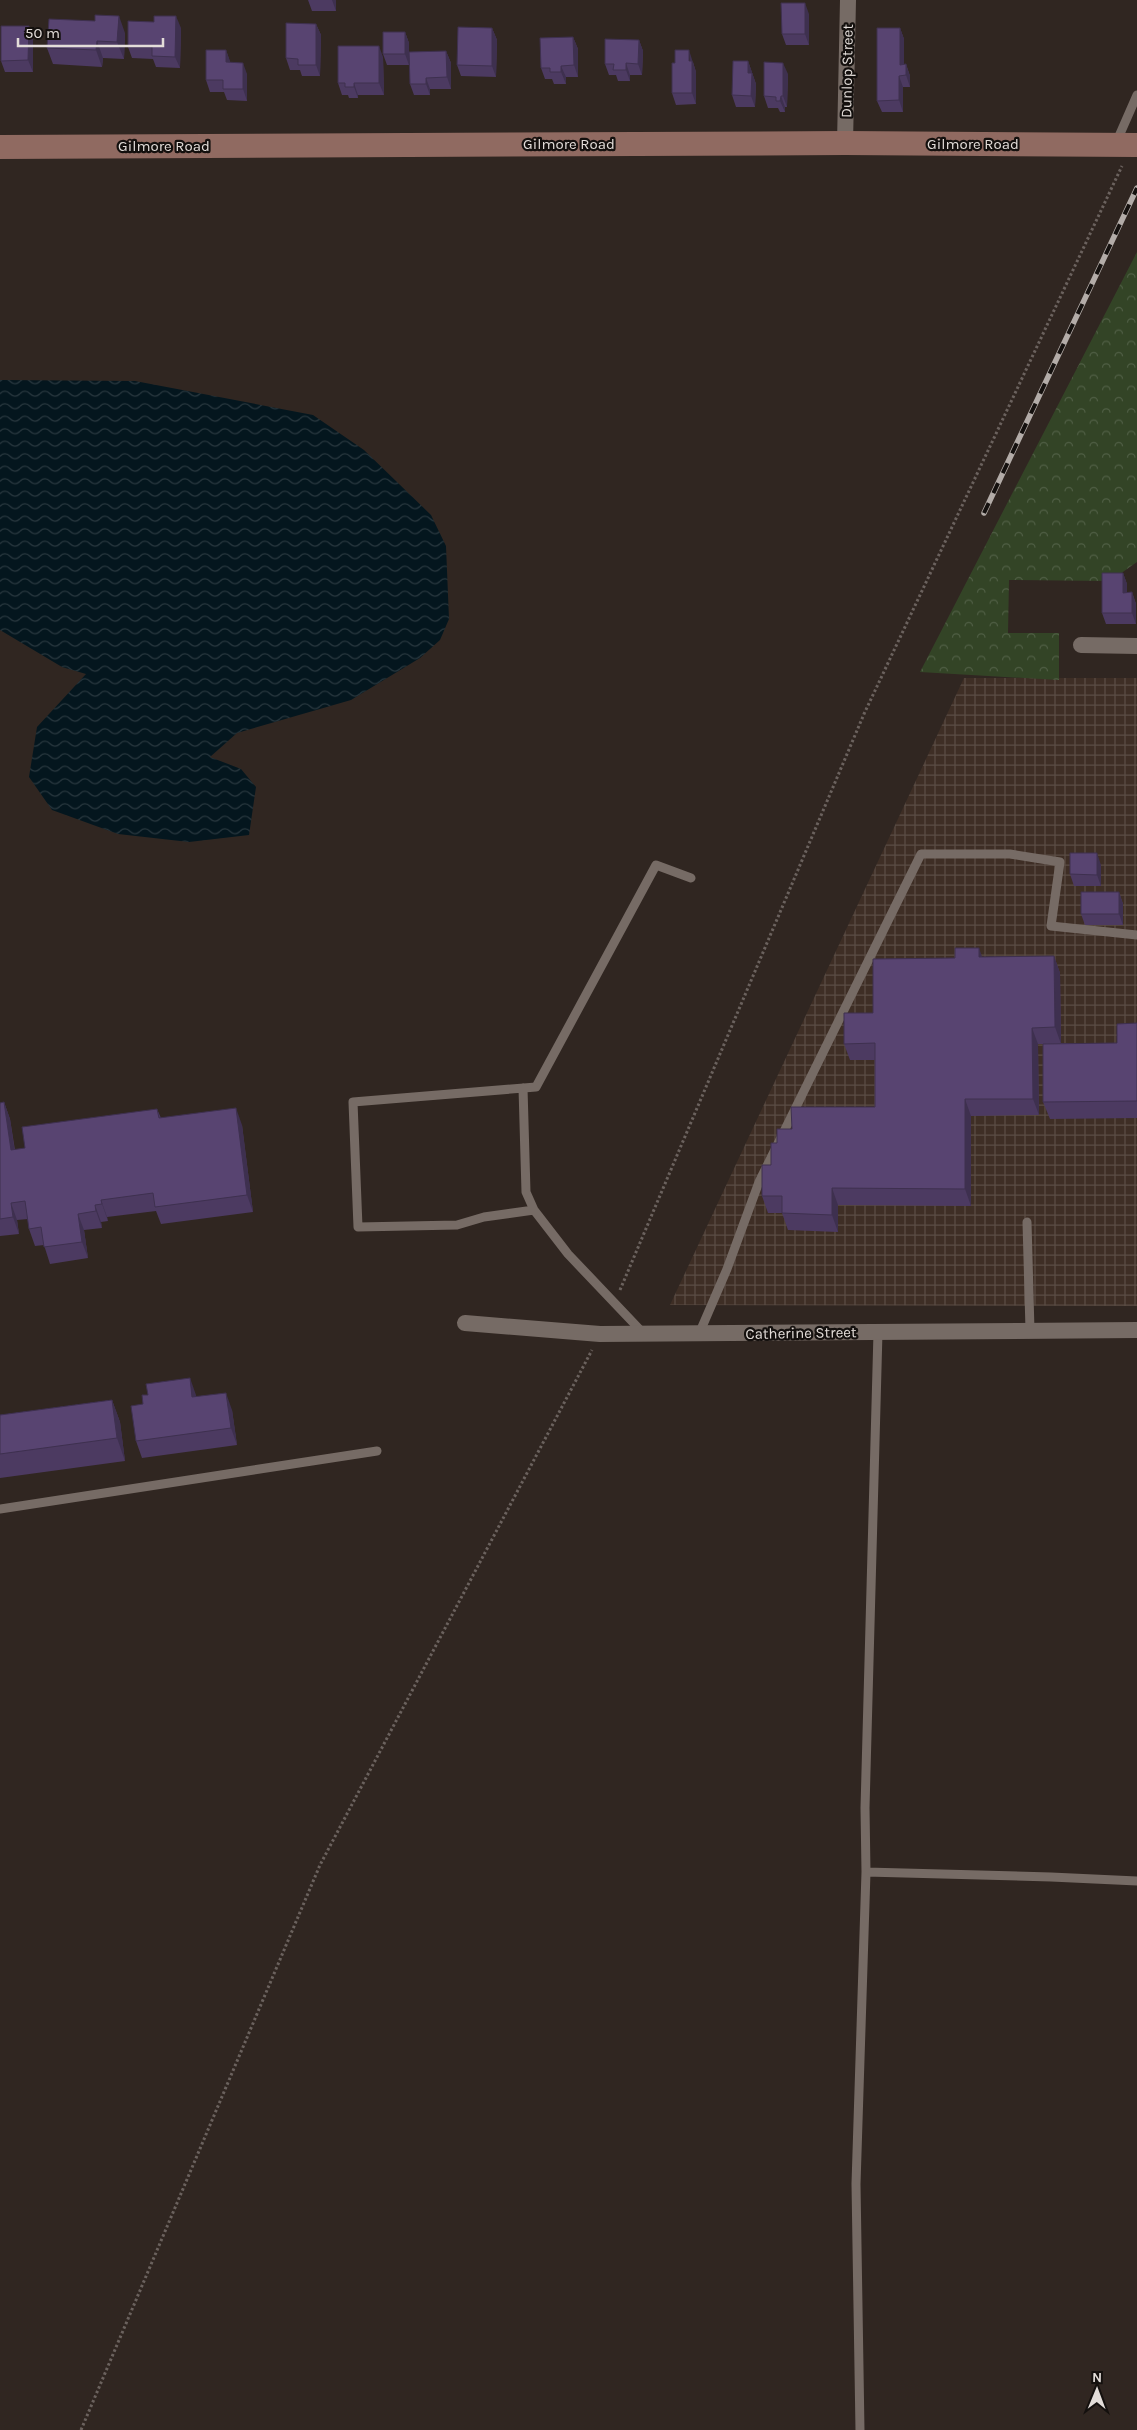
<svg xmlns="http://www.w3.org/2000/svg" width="1137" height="2430" font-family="Karla,sans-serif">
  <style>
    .industrial { fill: url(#industrial-grid) }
    .forest { fill: url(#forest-crowns) }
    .water { fill: url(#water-waves) }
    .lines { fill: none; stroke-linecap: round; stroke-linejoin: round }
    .path { stroke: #6b625e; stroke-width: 3; stroke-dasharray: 2.5 2.5; stroke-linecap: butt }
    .lane { stroke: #766b65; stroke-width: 9 }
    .street { stroke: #766b65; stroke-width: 16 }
    .secondary { stroke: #906a61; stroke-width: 24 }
    .rail-casing { stroke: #b3aca8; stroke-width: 5.5 }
    .rail { stroke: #14100e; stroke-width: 4; stroke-dasharray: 11; stroke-linecap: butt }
    .wall { fill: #4c3a61 }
    .shaded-wall { fill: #3e304f }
    .building { fill: #584471; stroke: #3e304f }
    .labels { text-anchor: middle; stroke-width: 4.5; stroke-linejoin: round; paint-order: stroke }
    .street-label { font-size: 15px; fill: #e3ddd9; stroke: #14100e }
  </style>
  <defs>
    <pattern id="industrial-grid" width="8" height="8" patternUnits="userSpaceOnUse" patternTransform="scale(1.25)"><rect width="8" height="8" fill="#3e2e25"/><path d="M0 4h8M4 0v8" fill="none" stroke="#5a4c44"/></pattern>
    <pattern id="forest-crowns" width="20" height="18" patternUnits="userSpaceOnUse" patternTransform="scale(1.25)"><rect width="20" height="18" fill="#334426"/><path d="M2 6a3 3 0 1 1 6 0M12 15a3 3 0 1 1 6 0" fill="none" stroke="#505f45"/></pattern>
    <pattern id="water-waves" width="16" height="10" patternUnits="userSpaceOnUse" patternTransform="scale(1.25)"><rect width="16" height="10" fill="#04161e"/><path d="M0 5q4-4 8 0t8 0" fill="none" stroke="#28373e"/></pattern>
  </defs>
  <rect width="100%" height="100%" fill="#302621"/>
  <path class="industrial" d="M964,678H1137V1306L670,1305Z"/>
  <path class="forest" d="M1137,252V562L1110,581L1009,580L1008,633H1059V680L920,672Z"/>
  <path class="water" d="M0,380L135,381L313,415L364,450L431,515L446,546L449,619L440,640L420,658L351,700L237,733L210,757L241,769L256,787L249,835L189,842L118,834L52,810L29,777L37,727L86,674L62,667L0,630Z"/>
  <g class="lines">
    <path class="path" d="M620,1290L864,714L1122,166
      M81,2430L320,1865L592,1350"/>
    <path class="lane" d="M1116,143L1137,95
      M523,1088L526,1192L534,1210L568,1254L644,1334
      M534,1210L484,1217L457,1225L358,1227L353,1102L536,1087L656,865L691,878
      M1027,1222L1030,1330
      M699,1334L727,1269L759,1182L921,854H1010L1060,862L1051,926L1137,935
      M0,1509L377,1451
      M866,1872L1051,1877L1137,1881
      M860,2430L856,2184L866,1872L865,1808L878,1332"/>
    <path class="street" d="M845,143L848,0
      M1081,645L1137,646
      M465,1323L600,1334L1137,1330"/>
    <path class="secondary" d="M0,147L845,143L1137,145"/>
    <g class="rail-casing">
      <path id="rail" d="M984,513L1137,188"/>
    </g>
    <use href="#rail" class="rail"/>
  </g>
  <path class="wall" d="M308,0H336V11H312Z
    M809,14V45H786L782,34Z
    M316,24L321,35L320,76H302L300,70H290L286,58Z
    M181,28L180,68L156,67L153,59L132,58L128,47Z
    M492,28L497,40L496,77L461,76L457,65Z
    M900,28L904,39V65L906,64L910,76V87H903V112H882L877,101Z
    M405,32L409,43V65H387L383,54Z
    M125,33L124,59L103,58L102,67L53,64L47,48Z
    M573,37L578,49V77H566V84H554L552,79H545L541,68Z
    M33,38V72H5L1,61Z
    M639,40L643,51L642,75H630V81H618L616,75H609L605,64Z
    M226,50L230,62L247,74V101L227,100L224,92H210L206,80Z
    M446,51L451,63V89H430V95H414L410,84Z
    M383,57L384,95H358V98H349L348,95H342L338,83Z
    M748,61L756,84L755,107H736L732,95Z
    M693,62L696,72V104L676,105L672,93L675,63Z
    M788,74L787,107H785V112H780L778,108H768L764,96Z
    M1123,573L1127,584V592H1132L1136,604V624H1106L1102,613Z
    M1101,865V886H1074L1070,874Z
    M1119,892L1123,904V925H1085L1081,914Z
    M1054,956L1060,973L1061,1043H1117L1137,1023V1118L1050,1119L1043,1102V1044H1038L1039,1115L971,1116V1206L838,1205V1232L788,1230L782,1213H768L762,1196L777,1143L792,1129L875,1107V1060H850L844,1044L873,1013L955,958L982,957Z
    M4,1102L10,1119L15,1150L25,1148L157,1109L161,1118L242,1125L253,1212L161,1224L156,1211L107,1217L108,1221L101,1222L102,1228L84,1230L88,1258L50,1264L44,1245L35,1246L29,1229L28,1219L17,1220L19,1234L0,1236V1103Z
    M196,1395V1396L232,1410L237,1445L142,1458L136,1441Z
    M112,1400L120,1422L125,1461L0,1478V1415Z"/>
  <path class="shaded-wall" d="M332,0H336V11Z
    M805,3L809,14V45L805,34Z
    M119,16L125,33L124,59L117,42Z
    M176,16L181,28L180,68L175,57Z
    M316,24L321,35L320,76L316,65Z
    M29,26L33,38V72L28,60Z
    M492,28L497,40L496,77L492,66Z
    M900,28L904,39V76L900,65Z
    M405,32L409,43V65L405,54Z
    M573,37L578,49V77L574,65Z
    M639,40L643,51L642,75L638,64Z
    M97,41L103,58L102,67L96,50Z
    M379,46L383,57L384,95L379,83Z
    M226,50L230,61V74L226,62Z
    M689,50L696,72V104L692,93Z
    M446,51L451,63V89L447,77Z
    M748,61L756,84L755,107L751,96L748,73Z
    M243,63L247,74V101L243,89Z
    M626,63L630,75V81L626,70Z
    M783,63L788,74L787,107L783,96Z
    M906,64L910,76V87L906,75Z
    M561,66L566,77V84L561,72Z
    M899,76L903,87V112L899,100Z
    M426,78L430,89V95L426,84Z
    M354,83L358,95V98L354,87Z
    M781,96L785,107V112L780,101Z
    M1123,573L1127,584V604L1123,593Z
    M1132,592L1136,604V624L1132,613Z
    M1097,853L1101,865V886L1097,875Z
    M1119,892L1123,904V925L1119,914Z
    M979,948L985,965L979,957Z
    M1054,956L1060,973L1061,1044L1055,1027Z
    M1032,1028L1038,1044L1039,1115L1033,1099Z
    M965,1099L971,1116V1206L965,1189Z
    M4,1102L10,1119L17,1167L11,1150Z
    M236,1108L242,1125L253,1212L247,1195Z
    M832,1188L838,1205V1232L832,1215Z
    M101,1200L107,1217L108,1221L102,1204Z
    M11,1203L17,1220L19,1234L13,1217Z
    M95,1205L101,1222L102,1228L96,1211Z
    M78,1214L84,1230L88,1258L82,1242Z
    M190,1378L196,1395L199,1414L192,1397Z
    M226,1393L232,1410L237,1445L231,1428Z
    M112,1400L120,1422L125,1461L117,1438Z"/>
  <path class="building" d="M781,3H805V34H782Z
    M95,15L119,16L117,42L97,41L96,50L47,48L49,19L95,21Z
    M154,16H176L175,57L152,56V47H128V21L154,22Z
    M286,23L316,24V65H298V59L286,58Z
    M1,26H29L28,60L1,61Z
    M458,27L492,28V66L457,65Z
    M877,28H900V65L906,64V75L899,76V100L877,101Z
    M383,32H405V54H383Z
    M573,37L574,65L561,66V72H550V68H541L540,38Z
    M605,39L639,40L638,64L626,63V70H613L614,64H605Z
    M338,46H379V83H354V87H345V83H338Z
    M206,50H226V62L243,63V89H223V80H206Z
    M675,50H689V61H692V93H672V63H675Z
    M446,51L447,77L426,78V84H410L409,52Z
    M733,61H748V73H752L751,96L732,95Z
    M764,62L783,63V96H781L780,101H776V97L764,96Z
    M1102,573H1123V593L1132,592V613H1102Z
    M1070,853H1097V875L1070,874Z
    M1081,892H1119V914H1081Z
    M955,948H979V957L1054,956L1055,1027L1032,1028L1033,1099H965V1189L832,1188V1215L782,1213V1196H762V1165H771V1143H777V1129H792L791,1107H875V1043L844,1044V1013H873V959L955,958Z
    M1137,1023V1101L1043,1102V1044L1117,1043V1024Z
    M4,1102L11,1150L25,1148L22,1127L157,1109L159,1118L236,1108L247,1195L155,1207L153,1193L101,1200L102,1204L95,1205L96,1211L78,1214L82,1242L44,1247L41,1227L29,1229L25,1201L11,1203L13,1217L0,1219V1103Z
    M190,1378L192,1397L226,1393L231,1428L136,1441L131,1406L143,1404L142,1395H148L146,1384Z
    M112,1400L117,1438L0,1454V1415Z"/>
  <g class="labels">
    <g class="street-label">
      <text transform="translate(847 71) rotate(-89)" y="5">Dunlop Street</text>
      <text x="569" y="149">Gilmore Road</text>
      <text x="973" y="149">Gilmore Road</text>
      <text x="164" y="151">Gilmore Road</text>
      <text transform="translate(801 1333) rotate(-1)" y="5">Catherine Street</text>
    </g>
  </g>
  <g transform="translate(1097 2390) rotate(1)" stroke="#14100e" stroke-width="4" paint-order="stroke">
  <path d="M0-4L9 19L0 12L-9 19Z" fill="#e3ddd9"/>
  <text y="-8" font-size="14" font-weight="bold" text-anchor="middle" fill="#e3ddd9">N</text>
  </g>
  <path d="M18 38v8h145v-8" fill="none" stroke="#e3ddd9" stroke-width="2.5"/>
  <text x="25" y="38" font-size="15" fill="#e3ddd9" stroke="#14100e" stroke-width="4" paint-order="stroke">50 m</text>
</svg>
